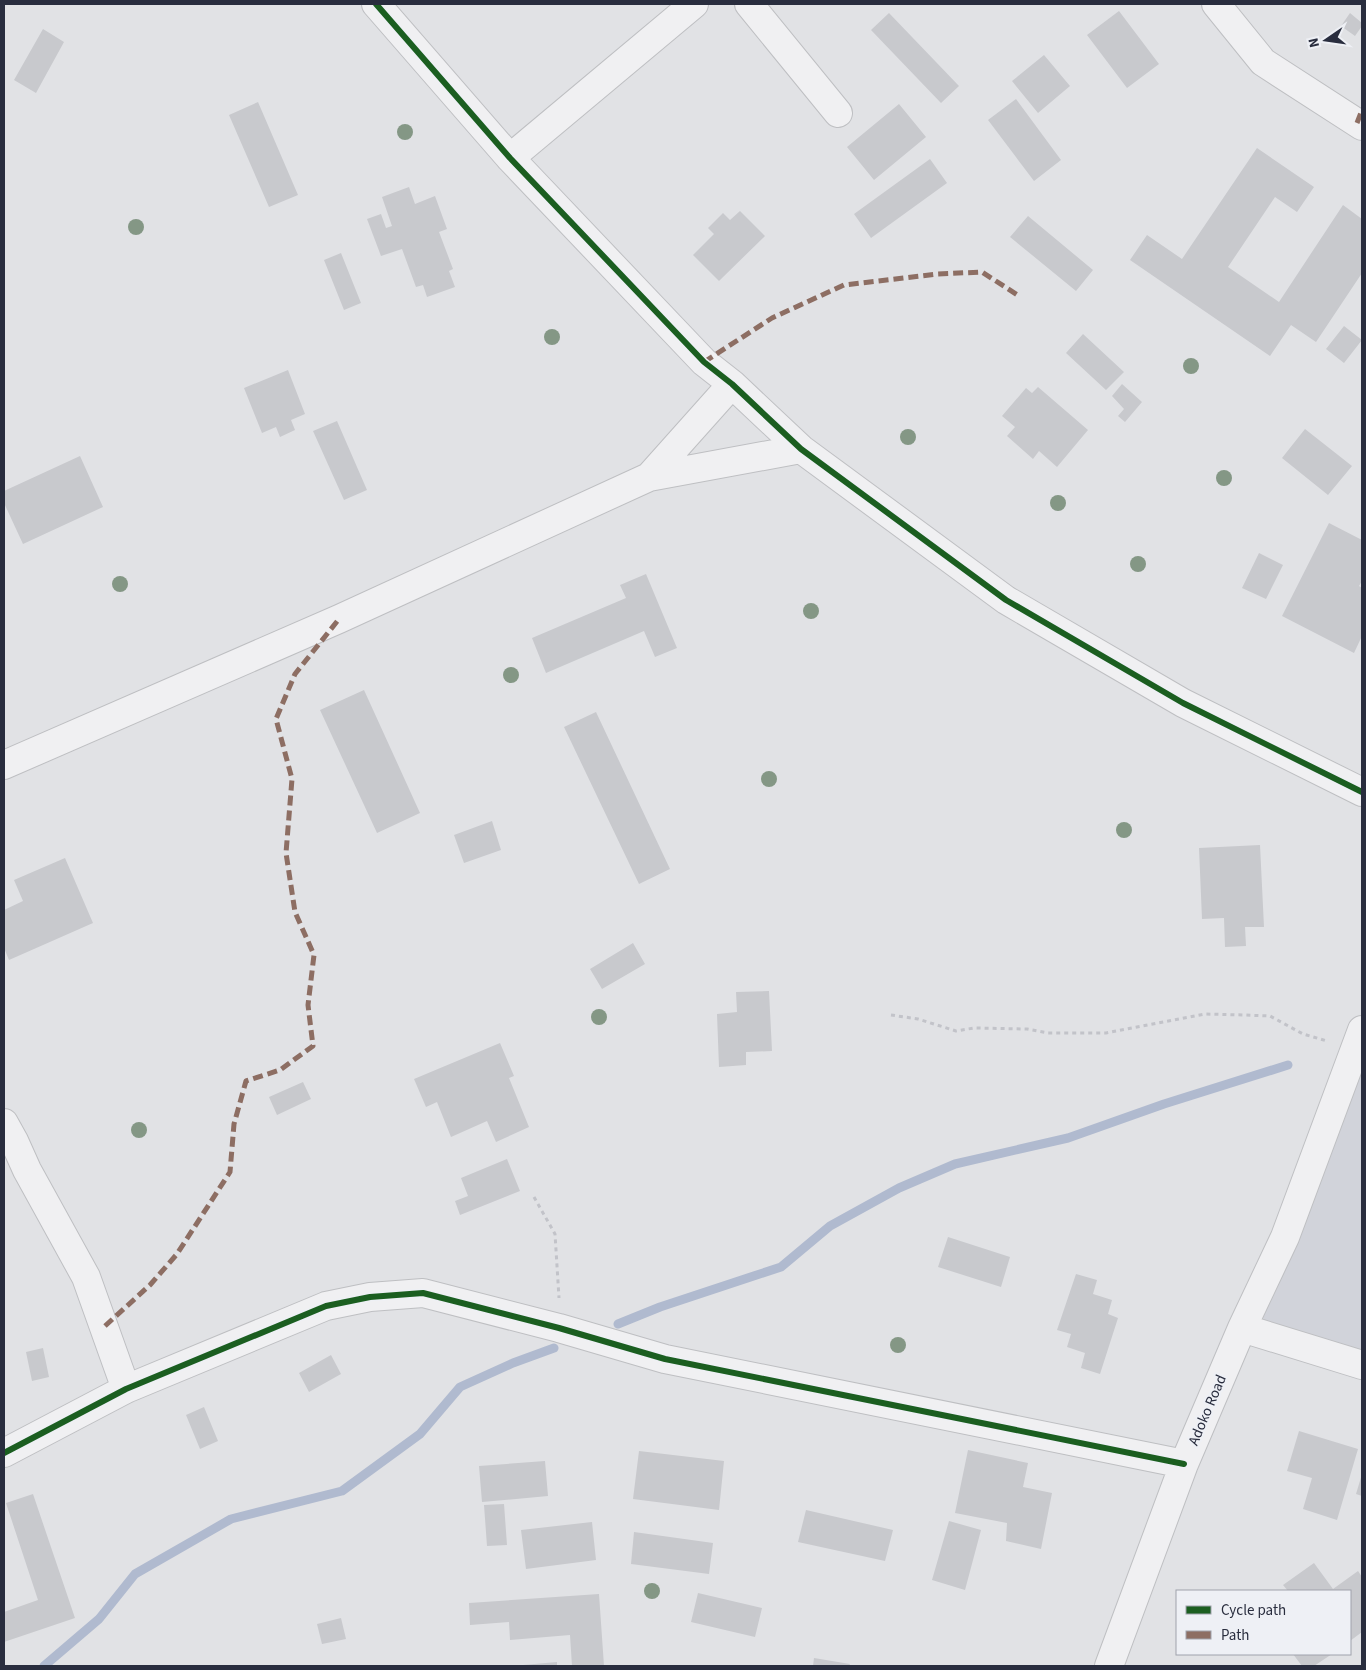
<svg xmlns="http://www.w3.org/2000/svg" width="1366" height="1670" font-family="'Source Sans 3',sans-serif">
  <style>
    .built { fill: #d1d3da }
    .lines { fill: none; stroke-linecap: round; stroke-linejoin: round }
    .stream { stroke: #b0bacf; stroke-width: 9 }
    .building { fill: #c8c9cd }
    .minor-casing { stroke: #bebfc2; stroke-width: 30 }
    .path { stroke: #c2c3c9; stroke-width: 3; stroke-dasharray: 4 4; stroke-linecap: butt }
    .minor { stroke: #f0f0f2; stroke-width: 28 }
    .quiet { stroke: #8d6e63; stroke-width: 5; stroke-dasharray: 10 5; stroke-linecap: butt }
    .cycleway-casing { stroke: #eef0f5; stroke-width: 9 }
    .cycleway { stroke: #1b5e20; stroke-width: 6 }
    .tree { fill: #849785 }
    .labels { text-anchor: middle; stroke-width: 4.5; stroke-linejoin: round; paint-order: stroke }
    .street-label { font-size: 15px; fill: #292d3e; stroke: #eef0f5 }
  </style>
  <rect width="100%" height="100%" fill="#e1e2e5"/>
  <path class="built" d="M1362,1039V1373L1251,1338Z"/>
  <g class="lines">
    <path class="stream" d="M618,1324L660,1307L781,1267L830,1226L899,1188L955,1164L1068,1138L1164,1104L1288,1065
      M44,1666L99,1619L135,1574L231,1519L342,1491L420,1434L460,1387L513,1363L554,1348"/>
  </g>
  <path class="building" d="M1119,11L1159,64L1127,88L1087,35Z
    M889,13L959,86L941,103L871,30Z
    M1350,13L1362,23V26L1355,36L1341,26Z
    M43,29L64,42L36,93L14,80Z
    M1044,55L1070,86L1038,113L1012,81Z
    M1016,99L1061,160L1034,181L988,120Z
    M258,102L298,195L269,207L229,115Z
    M899,104L926,137L874,180L847,147Z
    M1257,148L1314,187L1297,212L1275,197L1228,267L1279,302L1343,205L1362,219V273L1316,342L1291,325L1270,356L1130,260L1147,235L1182,259Z
    M930,159L947,183L871,238L854,214Z
    M409,187L415,204L435,196L447,229L439,232L453,269L449,271L455,287L427,297L423,285L416,287L402,249L381,256L367,219L381,214L386,228L392,226L382,197Z
    M740,211L765,236L719,281L693,255L714,234L708,228L723,213L730,220Z
    M1028,216L1093,270L1076,291L1010,237Z
    M341,253L361,303L344,310L324,260Z
    M1344,326L1362,340L1344,363L1326,349Z
    M1083,334L1124,372L1106,390L1066,353Z
    M288,370L305,414L291,420L295,430L280,437L276,427L262,433L244,388Z
    M1122,384L1142,402L1125,422L1118,416L1124,409L1112,396Z
    M1038,387L1088,430L1057,467L1039,451L1033,459L1007,436L1015,427L1002,416L1026,388L1032,393Z
    M337,421L367,490L344,500L313,431Z
    M1305,429L1352,466L1328,495L1282,458Z
    M80,456L103,507L23,544L4,503V491Z
    M1329,523L1362,540V581L1359,586L1362,588V636L1354,653L1282,616Z
    M1259,553L1283,565L1266,599L1242,588Z
    M646,574L677,648L655,657L644,631L546,673L532,638L626,598L620,585Z
    M364,690L420,813L377,833L320,710Z
    M596,712L670,869L639,884L564,727Z
    M492,821L501,850L464,863L454,835Z
    M1260,845L1264,927H1245L1246,946L1225,947L1224,918L1202,919L1199,848Z
    M65,858L93,923L9,960L4,948V910L23,901L14,880Z
    M633,943L645,964L602,989L590,969Z
    M769,991L772,1051L746,1052V1065L719,1067L717,1014L737,1012L736,992Z
    M500,1043L514,1076L509,1078L529,1127L496,1142L487,1121L451,1137L437,1102L426,1107L414,1079Z
    M303,1082L311,1099L277,1115L269,1097Z
    M507,1159L520,1191L460,1215L455,1201L468,1196L461,1178Z
    M948,1237L1010,1257L1001,1287L938,1267Z
    M1076,1274L1097,1280L1093,1294L1112,1300L1108,1314L1118,1318L1100,1374L1081,1368L1085,1353L1067,1347L1071,1334L1057,1330Z
    M43,1348L49,1377L32,1381L26,1352Z
    M331,1355L341,1374L309,1392L299,1373Z
    M204,1407L218,1441L200,1449L186,1415Z
    M1299,1431L1358,1449L1337,1520L1303,1509L1312,1478L1287,1471Z
    M968,1450L1028,1463L1023,1487L1052,1493L1041,1549L1006,1541L1007,1523L955,1513Z
    M639,1451L724,1461L719,1510L633,1499Z
    M545,1461L548,1496L482,1502L479,1466Z
    M1362,1474V1496L1356,1494Z
    M33,1494L75,1618L4,1642V1612L38,1600L6,1503Z
    M504,1504L507,1545L487,1546L484,1505Z
    M806,1510L893,1530L885,1561L798,1542Z
    M949,1521L981,1530L965,1590L932,1580Z
    M592,1522L596,1560L526,1569L521,1530Z
    M634,1532L713,1543L709,1574L631,1564Z
    M1314,1563L1333,1589L1358,1571L1362,1577V1632L1350,1641V1591H1288L1283,1585Z
    M698,1593L762,1608L755,1637L691,1622Z
    M599,1594L604,1666H572L570,1635L510,1640L509,1622L470,1625L469,1603Z
    M341,1618L346,1639L322,1644L317,1624Z
    M1293,1654H1332L1314,1666H1302Z
    M814,1658L850,1664L849,1666H813Z
    M557,1662V1666H523V1665Z"/>
  <g class="lines">
    <g class="minor-casing">
      <path id="minor" d="M376,4L510,158L704,362L732,384L801,449L1006,600L1183,703L1362,792
        M749,4L838,113
        M1216,4L1263,62L1362,126
        M510,158L694,4
        M649,477L801,449
        M4,765L339,619L649,477L732,384
        M4,1123L14,1141L27,1170L86,1277L126,1389
        M1242,1328L1362,1365
        M4,1453L126,1389L326,1306L370,1297L423,1293L559,1328L665,1359L1184,1464
        M1109,1666L1184,1464L1242,1328L1285,1237L1362,1030"/>
    </g>
    <path class="path" d="M891,1015L918,1019L956,1031L974,1028L1027,1029L1048,1033H1106L1205,1014L1244,1015L1270,1016L1303,1034L1327,1041
      M534,1197L555,1234L559,1298"/>
    <use href="#minor" class="minor"/>
    <path class="quiet" d="M1357,123L1362,110
      M704,362L772,318L844,285L938,274L982,272L1019,296
      M105,1326L150,1285L177,1254L230,1172L234,1124L246,1081L280,1070L313,1046L308,1005L314,955L295,912L286,853L292,779L276,719L295,674L339,619"/>
    <g class="cycleway-casing">
      <path id="cycleway" d="M376,4L510,158L704,362L732,384L801,449L1006,600L1183,703L1362,792
        M4,1453L126,1389L326,1306L370,1297L423,1293L559,1328L665,1359L1184,1464"/>
    </g>
    <use href="#cycleway" class="cycleway"/>
  </g>
  <g class="tree">
    <circle cx="405" cy="132" r="8"/>
    <circle cx="136" cy="227" r="8"/>
    <circle cx="552" cy="337" r="8"/>
    <circle cx="1191" cy="366" r="8"/>
    <circle cx="908" cy="437" r="8"/>
    <circle cx="1224" cy="478" r="8"/>
    <circle cx="1058" cy="503" r="8"/>
    <circle cx="1138" cy="564" r="8"/>
    <circle cx="120" cy="584" r="8"/>
    <circle cx="811" cy="611" r="8"/>
    <circle cx="511" cy="675" r="8"/>
    <circle cx="769" cy="779" r="8"/>
    <circle cx="1124" cy="830" r="8"/>
    <circle cx="599" cy="1017" r="8"/>
    <circle cx="139" cy="1130" r="8"/>
    <circle cx="898" cy="1345" r="8"/>
    <circle cx="652" cy="1591" r="8"/>
  </g>
  <g class="labels">
    <g class="street-label">
      <text transform="translate(1207 1410) rotate(-67)" y="5">Adoko Road</text>
    </g>
  </g>
  <rect width="1366" height="1670" fill="none" stroke="#292d3e" stroke-width="10"/>
  <rect x="1176" y="1590" width="175" height="65" fill="#eef0f5" stroke="#9fa2ac"/>
  <rect x="1186" y="1606" width="25" height="8" fill="#1b5e20" stroke="#9fa2ac"/>
  <text x="1221" y="1615" font-size="15" fill="#292d3e">Cycle path</text>
  <rect x="1186" y="1631" width="25" height="8" fill="#8d6e63" stroke="#9fa2ac"/>
  <text x="1221" y="1640" font-size="15" fill="#292d3e">Path</text>
  <g transform="translate(1326 40) rotate(257)" stroke="#eef0f5" stroke-width="4" paint-order="stroke">
  <path d="M0-4L9 19L0 12L-9 19Z" fill="#292d3e"/>
  <text y="-8" font-size="14" font-weight="bold" text-anchor="middle" fill="#292d3e">N</text>
  </g>
</svg>
